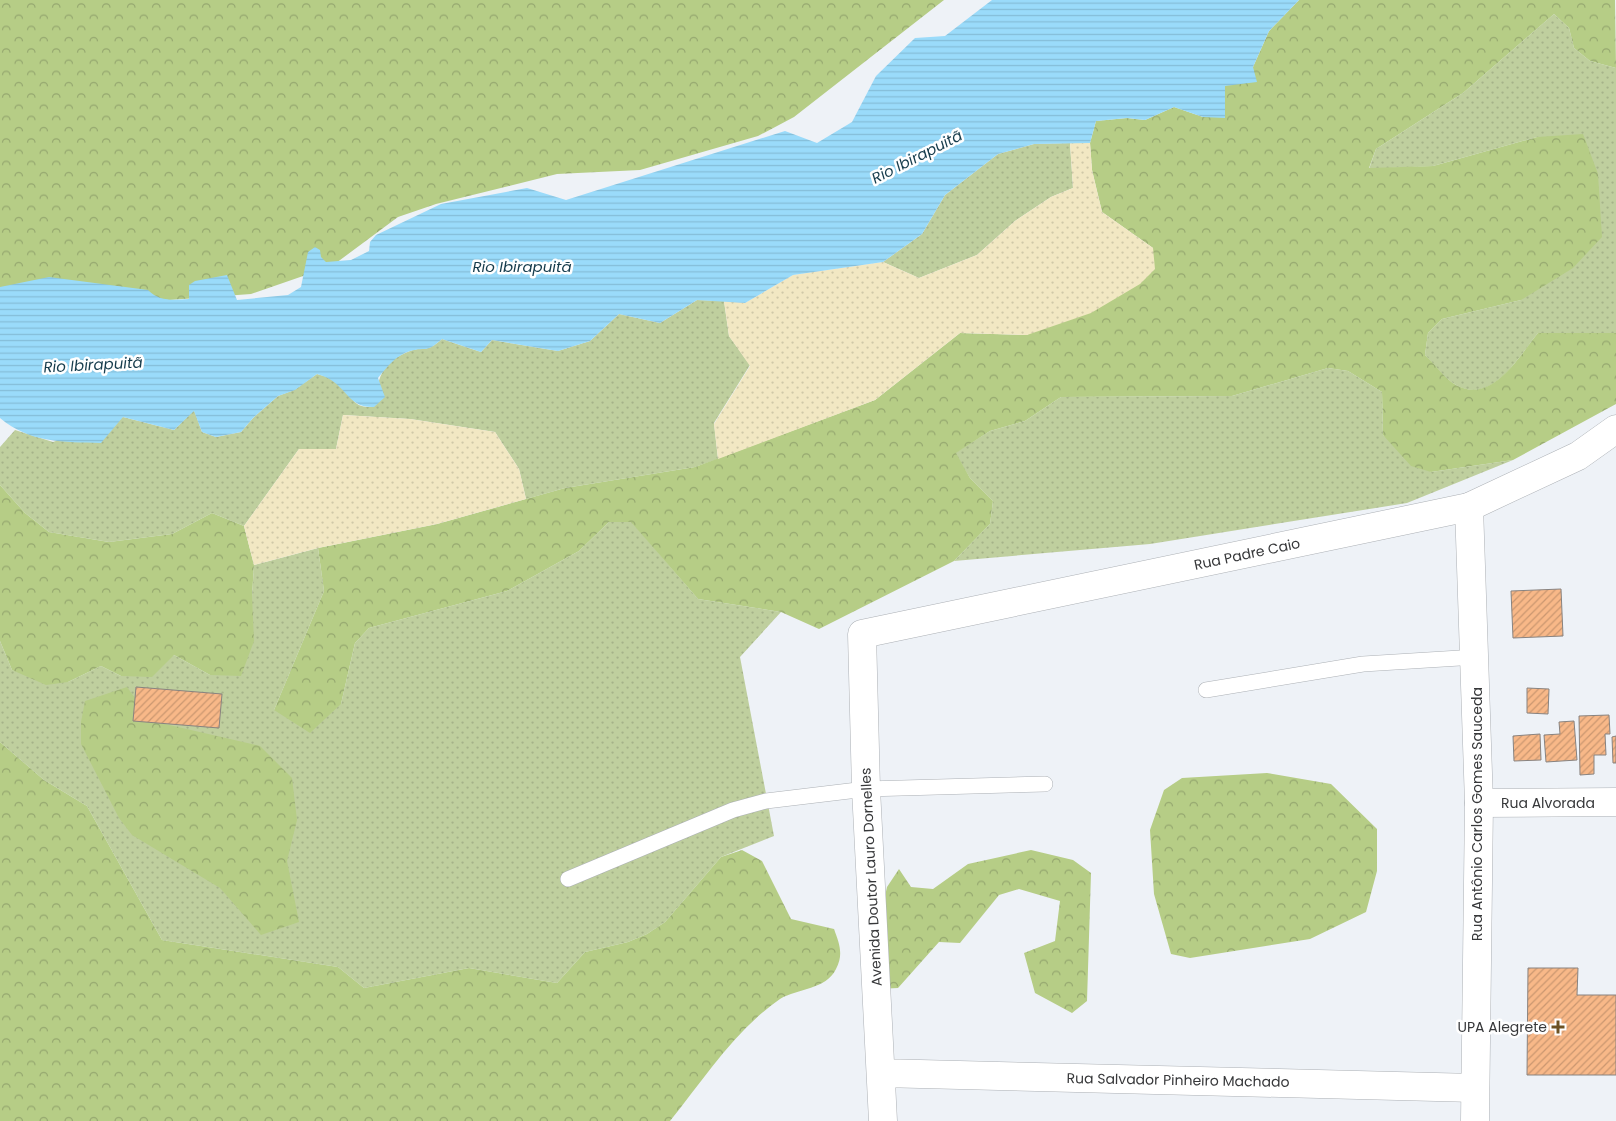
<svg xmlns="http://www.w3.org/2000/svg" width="1616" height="1121" font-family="Poppins,sans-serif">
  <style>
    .grass { fill: url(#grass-dots) }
    .forest { fill: url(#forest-crowns) }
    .sand { fill: url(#sand-dots) }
    .water { fill: url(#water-rules) }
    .building { fill: url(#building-hatch); stroke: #888380 }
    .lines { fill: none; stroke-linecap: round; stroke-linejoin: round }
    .lane-casing { stroke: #acb0b5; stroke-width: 16 }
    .street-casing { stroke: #acb0b5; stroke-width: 29 }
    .secondary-casing { stroke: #acb0b5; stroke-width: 29 }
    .lane { stroke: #fff; stroke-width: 15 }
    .street { stroke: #fff; stroke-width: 28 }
    .secondary { stroke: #fff; stroke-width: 28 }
    .poi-dot { fill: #6d5224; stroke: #fff; stroke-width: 2 }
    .labels { text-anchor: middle; stroke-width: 5; stroke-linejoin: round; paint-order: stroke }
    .street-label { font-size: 14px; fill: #37383a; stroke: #fff }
    .poi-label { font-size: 14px; fill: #37383a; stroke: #fff; text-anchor: end }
    .water-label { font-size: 15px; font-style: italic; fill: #163c4c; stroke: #fff }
  </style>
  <defs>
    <pattern id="grass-dots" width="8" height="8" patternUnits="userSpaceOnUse" patternTransform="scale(1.25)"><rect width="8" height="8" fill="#bfcf9e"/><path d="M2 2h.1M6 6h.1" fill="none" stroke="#a5b289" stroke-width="1.8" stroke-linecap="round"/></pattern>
    <pattern id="forest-crowns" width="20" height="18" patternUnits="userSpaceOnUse" patternTransform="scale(1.25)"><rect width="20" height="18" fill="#b6cd86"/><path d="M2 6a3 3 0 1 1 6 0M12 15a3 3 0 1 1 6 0" fill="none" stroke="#95a76f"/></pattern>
    <pattern id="sand-dots" width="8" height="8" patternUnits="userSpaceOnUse" patternTransform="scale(1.25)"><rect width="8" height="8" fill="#f2e8c3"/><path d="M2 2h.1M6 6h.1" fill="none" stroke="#d0c8a8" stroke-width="1.8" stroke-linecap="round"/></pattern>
    <pattern id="water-rules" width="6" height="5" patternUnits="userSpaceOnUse" patternTransform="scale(1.25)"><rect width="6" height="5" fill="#9adbfa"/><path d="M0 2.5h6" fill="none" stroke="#85bdd7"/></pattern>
    <pattern id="building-hatch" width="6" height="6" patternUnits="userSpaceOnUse" patternTransform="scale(1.25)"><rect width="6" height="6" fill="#f8b888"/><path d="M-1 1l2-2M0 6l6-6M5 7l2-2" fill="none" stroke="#ca9770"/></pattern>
  </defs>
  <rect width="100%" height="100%" fill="#eef2f7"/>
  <path class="grass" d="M1554,14L1569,28L1574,48L1590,61L1616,68V333H1538C1519,356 1492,406 1456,385C1445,379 1434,364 1425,355L1428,333L1442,319L1521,300L1537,137L1433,166L1369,169L1376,149L1463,93Z
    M1070,143L1073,188L1051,197L1015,221L977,255L919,278L883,262L922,234L945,195L998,154L1034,144Z
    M697,300L724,301L729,336L750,365L714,423L718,459L695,467L565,488L526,499L519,469L495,432L410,419L343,415L336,449H299L244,526L212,513L172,534L109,542L49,532L25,513L0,485V447L15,430L53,442L123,417L174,430L194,410L202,432L216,437L241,432L253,418L278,396L294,390L317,374C328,377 338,380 345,390C354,402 357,408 374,407C378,379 380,362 410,351C427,345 425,354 442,339L481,352L492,340L558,351L590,341L619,314L660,323Z
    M1328,368L1348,371L1382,392L1383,435L1431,472L1513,460L1407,503L1150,544L954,561L990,524L993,501L970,478L955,453L990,431L1025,421L1061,397L1232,396Z
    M631,521L698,599L781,612L740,657L774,836L721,857L665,922L647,934L628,942L585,952L557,983L469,968L364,988L338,967L162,940L87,806L44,780L0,742V641L12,670L68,682L101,666L121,676L174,655L210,675L252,596L254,565L318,548L324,591L274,710L341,704L355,643L369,628L507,591L579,551L609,522Z"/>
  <path class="forest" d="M0,0H944L794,117L758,136L640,170L557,174L436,204L398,217L332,266L251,294L169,300L0,288Z
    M1299,0H1615L1616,68L1590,61L1574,48L1569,28L1554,14L1463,93L1376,149L1369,168L1433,166L1537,137L1583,134L1598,174L1602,237L1573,268L1521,300L1442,319L1428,333L1425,355C1435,364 1445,379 1456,385C1492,405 1519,356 1538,333H1616V404L1513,460L1431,472L1411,466L1383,435L1382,392L1348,371L1328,368L1232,396L1061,397L1025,421L990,431L956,453L970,478L993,501L990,524L954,561L819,629L781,612L698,599L631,522H609L579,551L507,591L369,628L355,643L341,704L310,733L274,710L324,591L318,548L437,524L565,488L695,467L875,400L960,333L1027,335L1153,248L1102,212L1092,170L1090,143L1096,121L1127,118L1145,120L1174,107L1203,117L1225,86L1253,67L1269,31Z
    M0,485L25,513L49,532L109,542L172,534L212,513L244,526L254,565L252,596L254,641L241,676L210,675L174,655L152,677L121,676L101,666L68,682L46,685L12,670L0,641Z
    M127,687L152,721L260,746L292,778L297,820L287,861L299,922L261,935L220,888L132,835L119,818L81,744V722L85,701Z
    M0,742L44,780L87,806L162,940L338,967L364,988L469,968L557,983L585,952L628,942L647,934L665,922L721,857L742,850L762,861L791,919L834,929C839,943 844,954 836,969C826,990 798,988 780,999C735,1030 704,1079 670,1121H0Z
    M1267,773L1331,784L1377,829V871L1366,912L1310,939L1190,958L1171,954L1154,894L1150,830L1164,790L1182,778Z
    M1031,850L1073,860L1091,873L1087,1001L1072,1013L1035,993L1024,953L1055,941L1060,901L1019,889L999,895L960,943L939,942L898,988L878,989L874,947L887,887L899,869L911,887L933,889L968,864Z"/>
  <path class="sand" d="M1070,143H1090L1092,170L1102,212L1153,248L1155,269L1140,284L1091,313L1027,335L960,333L875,400L718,459L714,424L750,366L729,336L724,301L745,303L793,275L883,262L919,278L977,255L1015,221L1051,197L1073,188Z
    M343,415L410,419L495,432L519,469L526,499L437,524L318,548L254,565L244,526L299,449H336Z"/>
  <path class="water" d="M992,0H1299L1269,31L1253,67L1257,82L1225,86V118L1203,117L1174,107L1145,120L1127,118L1096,121L1090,143L1034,144L998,154L945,195L922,234L883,262L793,275L745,303L697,300L660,323L619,314L590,341L558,351L492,340L481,352L442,339C425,354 428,346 410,351C395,356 388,366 378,378L385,397L374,407C345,408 348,382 317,374L295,390L278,396L253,418L241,432L216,437L202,432L194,411L174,430L123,417L101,443C63,442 30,443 0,418V287L49,277L148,290C160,302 173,300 189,299V285L195,281L227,275L237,300L288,295L301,287L308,252L315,247L320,250L321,257L326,262L351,260L369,251L370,242L376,235L441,204L527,188L566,200L785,131L817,143L852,122L876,76L915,38L945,36Z"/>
  <path class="building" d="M1561,589L1563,636L1513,638L1511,591Z
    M136,687L222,694L219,728L133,721Z
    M1527,688L1549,689L1548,714L1527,713Z
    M1609,715L1610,734H1605L1606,755H1594V774L1580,775L1579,716Z
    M1574,721L1577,760L1546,762L1544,735L1560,734L1559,722Z
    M1540,734L1541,760L1514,761L1513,736Z
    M1616,736V763H1613L1612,737Z
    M1528,968H1578L1577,995H1616V1075H1527Z"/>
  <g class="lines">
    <g class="lane-casing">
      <path id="lane" d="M1206,690L1363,664L1476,657
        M568,879L733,810L766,801L866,789L1045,784"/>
    </g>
    <g class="street-casing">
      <path id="street" d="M1479,803L1616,802
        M881,1073L1475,1088
        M883,1121L866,789L862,634L1469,507L1578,456L1616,429"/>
    </g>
    <g class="secondary-casing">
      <path id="secondary" d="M1469,507L1479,803L1475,1121"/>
    </g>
    <use href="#lane" class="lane"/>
    <use href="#street" class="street"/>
    <use href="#secondary" class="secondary"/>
  </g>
  <path class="poi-dot" d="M1555.5 1019.5h5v5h5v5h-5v5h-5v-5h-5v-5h5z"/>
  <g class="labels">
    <g class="street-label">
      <text transform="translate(1247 554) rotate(-12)" y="5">Rua Padre Caio</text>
      <text x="1548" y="808">Rua Alvorada</text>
      <text transform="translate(1477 814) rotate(-90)" y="5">Rua Antônio Carlos Gomes Sauceda</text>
      <text transform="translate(871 877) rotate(-93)" y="5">Avenida Doutor Lauro Dornelles</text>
      <text transform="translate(1178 1080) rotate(1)" y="5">Rua Salvador Pinheiro Machado</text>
    </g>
    <g class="poi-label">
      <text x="1547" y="1032">UPA Alegrete</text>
    </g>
    <g class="water-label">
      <text transform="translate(917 157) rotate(-27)" y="5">Rio Ibirapuitã</text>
      <text x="522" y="272">Rio Ibirapuitã</text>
      <text transform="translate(93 365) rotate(-3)" y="5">Rio Ibirapuitã</text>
    </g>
  </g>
</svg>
